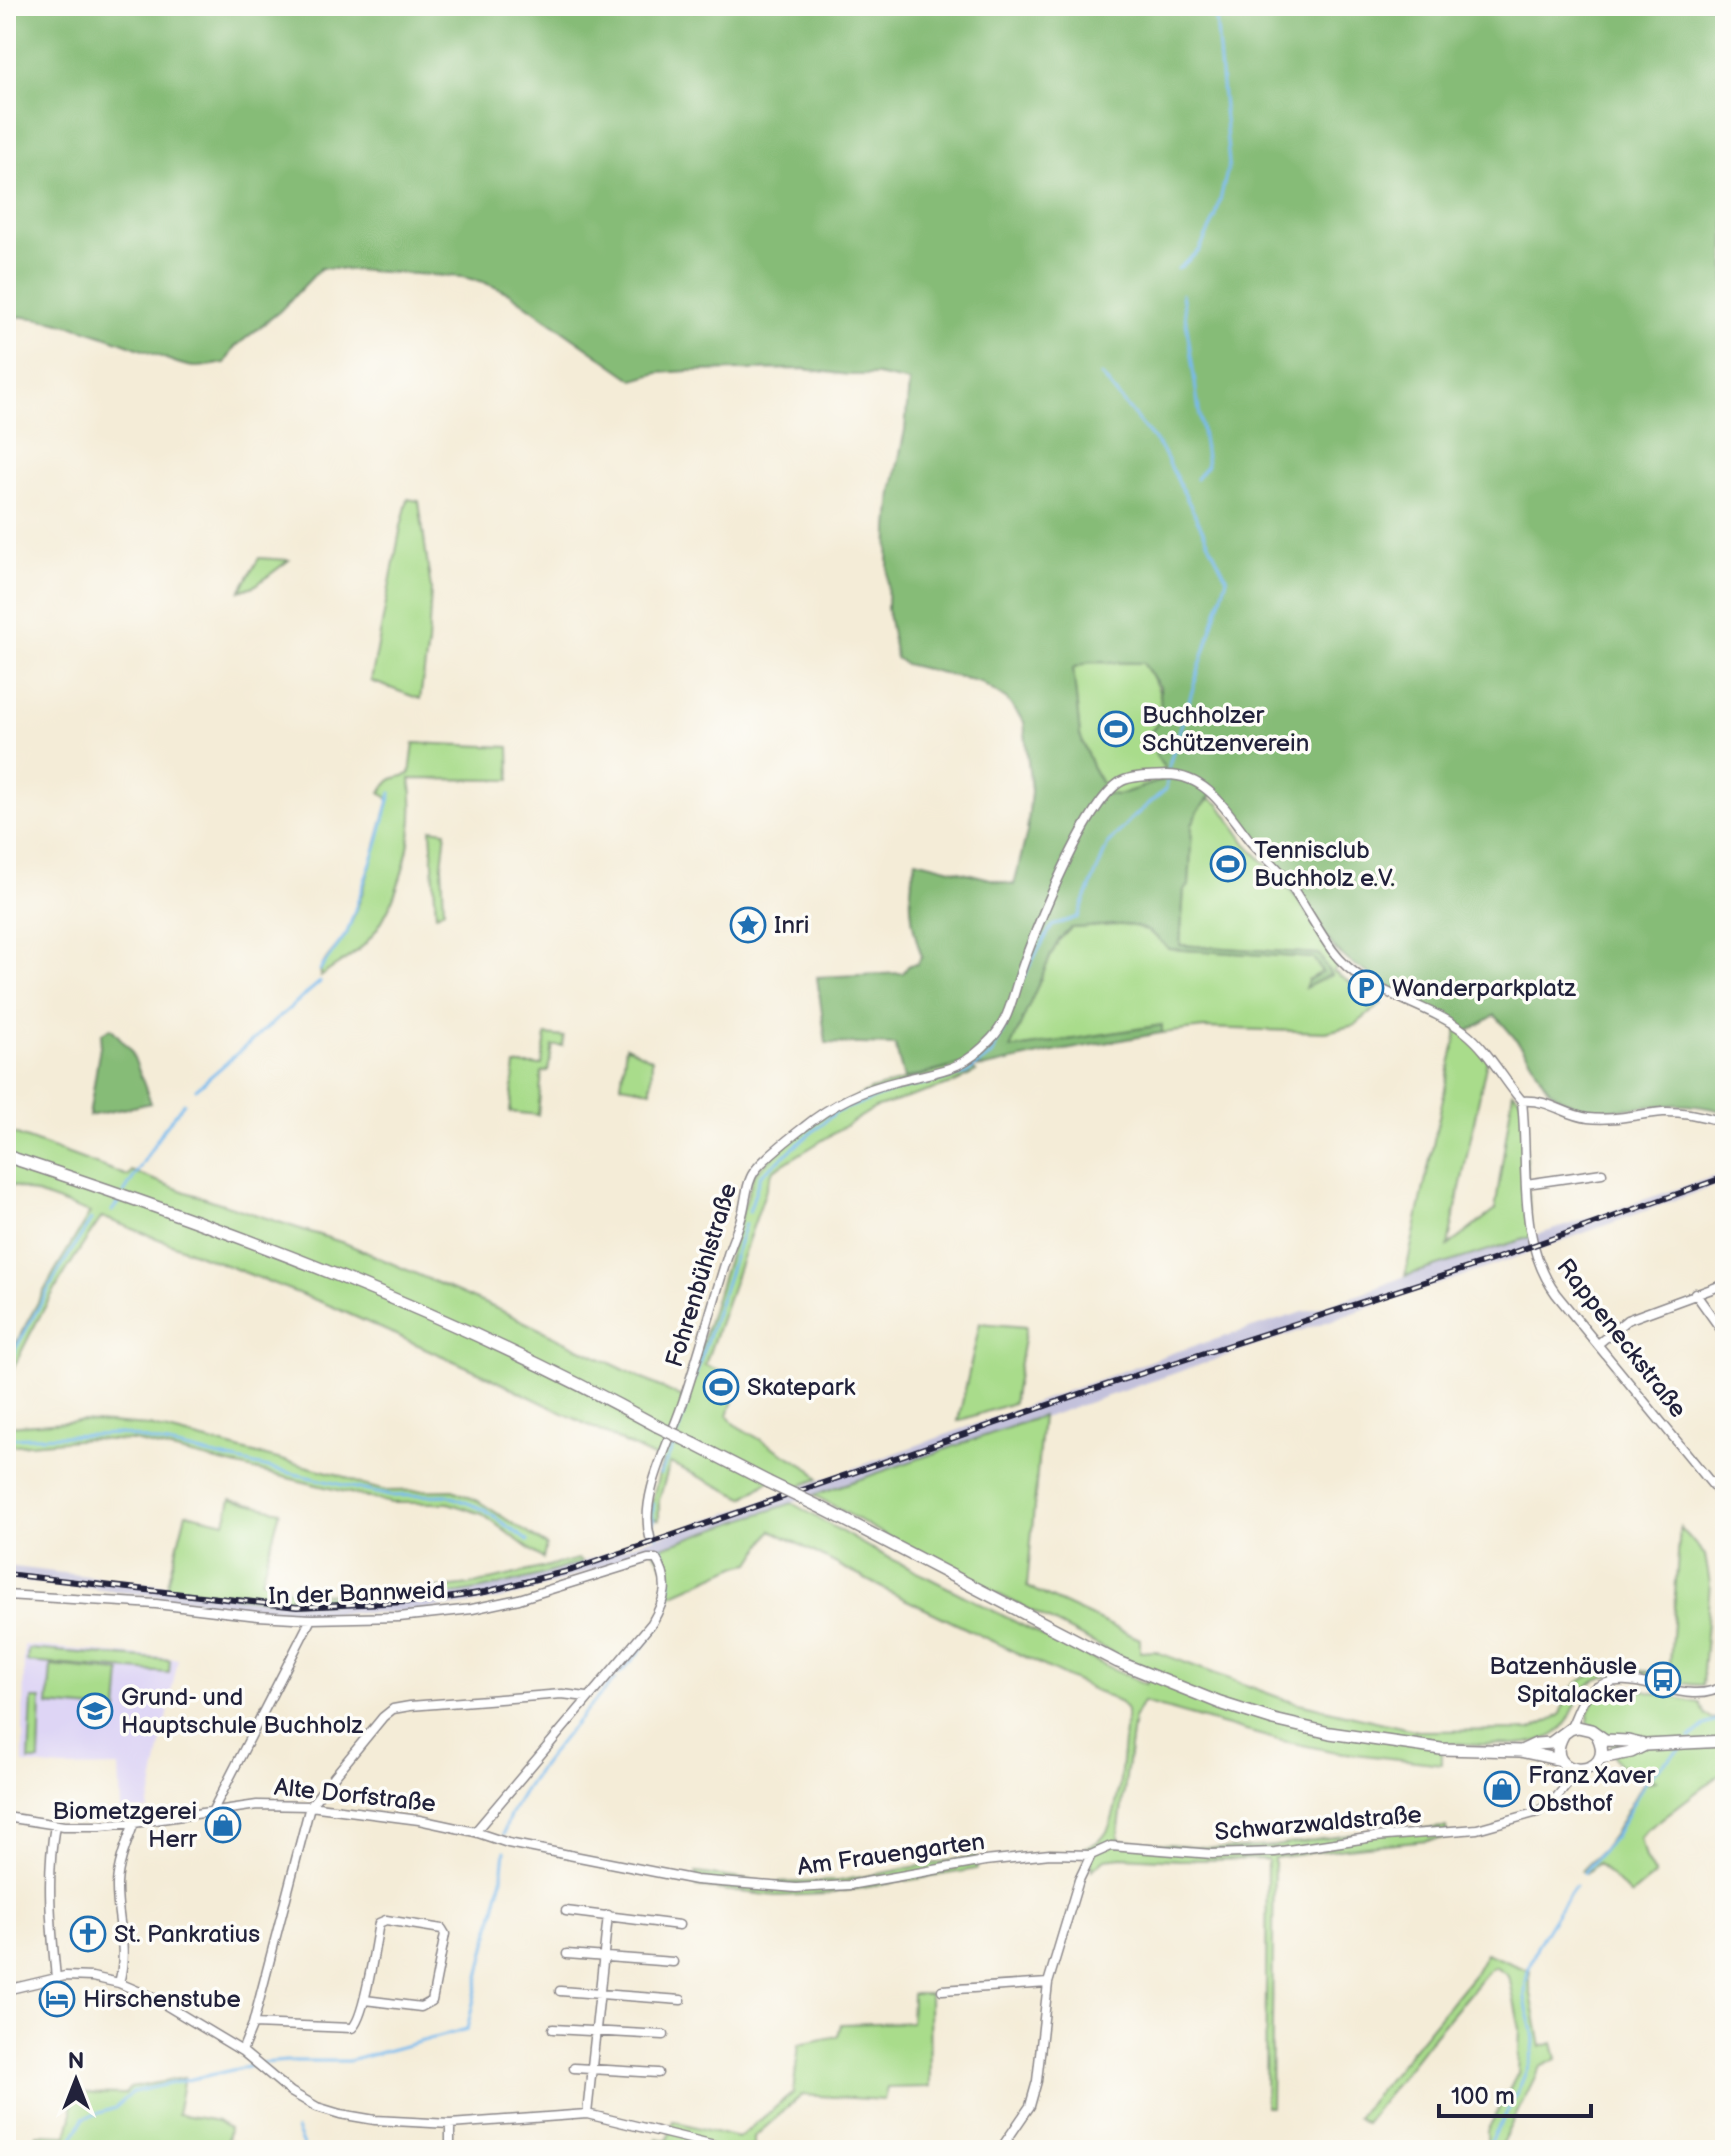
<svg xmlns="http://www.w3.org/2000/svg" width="1731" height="2156" font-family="'Balsamiq Sans',sans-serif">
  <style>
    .built { fill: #ded5f5 }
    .industrial { fill: #c3c1db }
    .green { fill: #a9dc8b; stroke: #667f63; stroke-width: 2 }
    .forest { fill: #86bc77; stroke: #546f59; stroke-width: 2; fill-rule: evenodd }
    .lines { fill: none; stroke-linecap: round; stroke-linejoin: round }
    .stream { stroke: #78baed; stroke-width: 3 }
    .street-casing { stroke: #8b8789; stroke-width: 11 }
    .secondary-casing { stroke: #8b8789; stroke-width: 14 }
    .street { stroke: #fff; stroke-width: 8 }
    .secondary { stroke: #fff; stroke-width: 11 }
    .rail-casing { stroke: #22223b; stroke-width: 6 }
    .rail { stroke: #fdfcf7; stroke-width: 3; stroke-dasharray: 9; stroke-linecap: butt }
    .secondary-bridge-casing { stroke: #8b8789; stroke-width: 14; stroke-linecap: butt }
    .secondary-bridge { stroke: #fff; stroke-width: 11 }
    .labels { text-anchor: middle; stroke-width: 7; stroke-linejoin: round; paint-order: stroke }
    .poi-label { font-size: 24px; fill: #22223b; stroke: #fdfcf7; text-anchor: start }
    .street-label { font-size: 24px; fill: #22223b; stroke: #fdfcf7 }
  </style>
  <rect width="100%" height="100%" fill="#fdfcf7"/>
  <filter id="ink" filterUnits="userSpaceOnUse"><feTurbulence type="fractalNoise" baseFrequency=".0125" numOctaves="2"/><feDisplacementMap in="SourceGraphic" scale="16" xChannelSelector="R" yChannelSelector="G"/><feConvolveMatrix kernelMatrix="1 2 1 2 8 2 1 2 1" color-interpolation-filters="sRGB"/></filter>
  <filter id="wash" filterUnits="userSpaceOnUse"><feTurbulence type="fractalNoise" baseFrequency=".006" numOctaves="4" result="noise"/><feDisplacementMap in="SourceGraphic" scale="32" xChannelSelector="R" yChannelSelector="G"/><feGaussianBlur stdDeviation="1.8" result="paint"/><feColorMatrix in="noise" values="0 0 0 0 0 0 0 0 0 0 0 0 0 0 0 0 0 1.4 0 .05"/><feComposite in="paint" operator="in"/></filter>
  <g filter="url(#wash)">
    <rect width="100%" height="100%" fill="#f4ecd7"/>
    <path class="built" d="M24,1645L178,1659L148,1810H121L119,1767L63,1768L23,1764Z"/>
    <path class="industrial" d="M1725,1173V1182L1495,1265L519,1595L473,1604L399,1612L312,1614L6,1579V1566L299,1602L369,1603L446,1596L512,1582L564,1568L755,1504L1175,1352L1364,1293L1405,1276L1531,1237Z"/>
    <path class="green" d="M408,499L419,501L431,589L428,644L420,699L371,681L401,526Z
      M259,558L289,560L256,585L240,591Z
      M1089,662L1143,663C1155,680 1171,706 1156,726L1160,762L1164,767L1161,781L1118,795L1108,794L1092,766L1080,735L1073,668Z
      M414,743L509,747L510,780L410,779C419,828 400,905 366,943C354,956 334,966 320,977C320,958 341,946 348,930C367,888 376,842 389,799L380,792L392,779L410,774Z
      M1209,798L1219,804L1246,843L1296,897L1341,963L1333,971L1381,1004L1355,1025L1326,1032L1204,1028L1162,1033V1026L1009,1049L1052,953L1059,940L1071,928C1111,928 1140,913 1168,949L1313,958L1323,972L1308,980L1330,975L1318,954L1180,945L1184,890L1189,886L1192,825L1198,811Z
      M431,829L446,831L442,866L444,909L436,915Z
      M1458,1028L1488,1055L1448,1246L1495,1210L1513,1091L1522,1101L1531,1237L1405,1276Z
      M546,1035L564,1037L563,1046H553L548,1071L542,1072L538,1115L510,1112L515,1065H542Z
      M626,1046L652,1059L651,1090L621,1085Z
      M964,1064L976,1072L955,1083L875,1108L774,1170L771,1175L705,1365L741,1379L728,1415L734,1424L812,1470L818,1479L797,1487L776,1476L744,1498L670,1463L659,1500V1520L648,1517L662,1461L485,1375L331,1306L102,1217C64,1271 32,1325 6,1385V1361L55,1271L90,1213L6,1183V1131L128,1176L131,1171L183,1191L347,1244L502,1311L685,1399L754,1174L804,1127L870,1090Z
      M980,1323L1026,1327L1013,1403L958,1421Z
      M1042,1416L1027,1587L1140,1639V1652L1154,1651L1286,1700L1418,1731L1530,1730L1561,1715C1563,1709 1564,1701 1567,1696C1584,1663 1640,1667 1669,1677L1680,1527L1705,1555L1710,1583L1702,1685C1669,1686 1638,1667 1604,1677C1574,1685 1578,1716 1558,1732C1536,1751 1470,1743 1442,1743V1764L1336,1752L1278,1740L1143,1702L1134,1719L1118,1835L1120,1840L1224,1849L1275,1846L1361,1833L1446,1827L1447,1838L1346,1848L1274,1858L1271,2107H1265L1267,1859L1180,1860L1122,1857L1105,1859L1092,1870L1086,1847C1095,1844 1101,1841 1106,1833C1121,1810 1123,1741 1127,1711L1121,1703L890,1592L772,1530L751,1563L736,1566L667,1597V1571L653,1550L792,1503L870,1548L1055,1642L1146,1684L1150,1669L1119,1656L914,1551L814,1495Z
      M81,1421L149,1426L340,1475L363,1485L386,1491L453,1490L478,1501L546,1545L543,1559L482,1514L448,1503H391L134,1441L88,1439L6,1446V1426Z
      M231,1499L280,1511L261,1580L302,1594L409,1592L470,1585L578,1559L582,1562C491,1593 397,1607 301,1602C256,1600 211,1593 167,1587L186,1513L225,1522Z
      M28,1649L170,1660L169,1673L27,1662Z
      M51,1666L121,1672L118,1711L48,1705Z
      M1626,1687L1700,1703L1705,1714L1713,1720L1725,1715V1770L1647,1830L1640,1838L1645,1858L1655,1875L1631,1895L1597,1863L1585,1874L1581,1871L1602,1850L1613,1835L1642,1784L1655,1781C1630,1769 1611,1771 1611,1737L1588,1723C1590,1694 1600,1690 1626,1687Z
      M32,1699H41L39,1761H29Z
      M976,1856L977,1869L826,1894L777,1896L696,1887V1873L772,1883L839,1881Z
      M1486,1953L1530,1971V1988L1541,2047L1553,2043L1557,2059L1540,2067L1501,2145L1496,2150H1481L1487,2141V2131L1518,2073L1520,2029L1510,1981L1507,1975L1494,1967L1490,1969L1430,2040L1365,2123L1357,2117L1475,1973Z
      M912,1994H929L930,2087L887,2088L884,2100L802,2095L754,2137V2148L758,2150H655L657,2138L667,2141L673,2121L738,2138L793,2093L799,2044L838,2036L841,2024L911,2022Z
      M184,2078L177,2114L218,2121L229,2129L227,2141L260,2150H33L37,2134L67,2135L72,2117V2093L125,2094L130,2088Z"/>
    <path class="forest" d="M6,6H1725V1112C1707,1107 1688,1104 1670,1105C1629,1106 1584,1121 1550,1090C1541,1082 1537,1068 1530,1058C1520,1043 1507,1029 1495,1015L1465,1033L1350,962L1336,950L1223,798L1212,794L1198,811L1192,825L1189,886L1184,890L1180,945L1319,954L1331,975L1305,988L1308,980L1322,972L1313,958L1168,949C1140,913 1111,928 1071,928L1059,940L1052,953L1010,1049L1162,1025V1033L1048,1053L986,1067L972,1068L964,1064L904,1079L895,1045L826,1043L817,977L903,973L909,965L917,964L922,956C910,926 907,892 916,860L1014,885L1027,832L1031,791L1024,722L1007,700L980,682L905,664L896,658L887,608L889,528L892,492L905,430L909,382L877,375H848L804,369L689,371L658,373L634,380L509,293L483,282L462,277L321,268L280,311L235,347L225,363C214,365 199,369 188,366C172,363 156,354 140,349C98,333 51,316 6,316ZM1089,662L1143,663L1160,687L1161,719L1150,733L1156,756L1164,767L1161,781L1118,795L1108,794L1092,766L1080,735L1073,668Z
      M111,1028L131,1050L151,1103L89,1116L102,1033Z"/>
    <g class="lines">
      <path class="stream" d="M1178,269L1199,251L1216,216L1229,164L1215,6
        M1182,294L1207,465L1196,479
        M320,970L347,933L377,845L391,793
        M1023,977L1052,926L1078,917L1108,844L1130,820L1166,789L1170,762L1227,579L1163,451L1101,375
        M196,1089L320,982
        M124,1193L163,1130L184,1103
        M112,1211L120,1200
        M749,1212L760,1176L836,1112L897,1090L966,1074L992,1054L1005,1026
        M6,1366L60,1269L91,1220
        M694,1380L745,1224
        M678,1434L688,1399
        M6,1438L121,1434L390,1496L447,1495L483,1509L528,1541
        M660,1474L676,1441
        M653,1504V1523
        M654,1528L657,1536
        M661,1548L663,1554
        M619,1674C650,1642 681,1608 665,1561
        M1690,1738L1707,1724L1725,1719
        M504,1834C510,1795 586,1710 615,1679
        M1583,1873L1615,1836L1646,1780L1683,1746
        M262,2063L287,2061H349L467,2029L502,1878L505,1851
        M296,2130L305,2150
        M6,2142L52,2150
        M63,2150L68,2147L84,2118L115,2108L133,2092L255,2065
        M1486,2150C1503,2119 1524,2085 1533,2050C1537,2031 1526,2015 1525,1996C1524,1955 1554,1919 1575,1886"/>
    </g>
  </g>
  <g filter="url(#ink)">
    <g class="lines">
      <g class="street-casing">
        <path id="street" d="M1522,1101C1529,1165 1516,1239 1556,1294L1725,1500
          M1522,1101C1550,1099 1564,1115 1588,1118C1614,1121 1637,1114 1663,1112C1684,1111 1704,1117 1725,1122
          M1526,1184L1602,1173
          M1695,1293L1725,1335
          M1598,1344L1627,1320L1725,1284
          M650,1537C639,1498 668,1446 681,1408C698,1359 711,1308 727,1258C731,1243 738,1230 742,1215C746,1202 746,1183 754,1172C762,1160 791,1137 804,1127C831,1105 864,1089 898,1081C939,1070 960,1073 991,1039C1009,1021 1013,995 1021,971C1034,932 1087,799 1122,781C1134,775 1154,776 1167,775C1209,775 1228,814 1251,842C1262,855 1277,866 1287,880C1303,903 1316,927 1332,950C1364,994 1424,1001 1465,1032C1489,1051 1502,1078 1522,1101
          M6,1595L156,1604L258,1616L311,1619L399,1617L472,1609L519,1599L648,1559H656C671,1583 665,1600 652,1623L475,1832
          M1570,1729C1576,1718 1581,1699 1591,1691C1632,1660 1683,1712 1725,1685
          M212,1812L311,1619
          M6,1817L64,1826H100L134,1823L257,1805L310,1806L419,1820L475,1832L508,1843L696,1880L796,1888L849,1885L985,1861L1050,1854L1091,1855
          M55,1825C46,1876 51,1927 56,1978
          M566,1911L679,1925
          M567,1954L673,1962
          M119,1983C129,1946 116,1919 117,1884C118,1863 127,1842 134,1823
          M6,1990L65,1976L92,1977L119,1983L154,1998L242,2051L291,2092L317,2107L340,2114L375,2120L450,2124L587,2114L735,2150
          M942,1990L1048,1983
          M560,1991L681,2000
          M253,2024L352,2028C365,2018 375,1944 379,1923L386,1920L442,1929L445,1934L432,2001L421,2007L365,2000
          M553,2029L664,2035
          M242,2051L253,2024L310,1806L383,1717L393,1709L410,1706L562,1694L587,1697
          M574,2068L658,2073
          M587,2114L608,1915
          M450,2124V2150
          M1000,2150L1030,2106L1037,2081L1048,1983L1079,1880L1091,1855L1111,1846L1212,1854L1275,1852L1374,1837L1477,1829L1538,1812L1556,1798L1579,1770"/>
      </g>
      <g class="secondary-casing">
        <path id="secondary" d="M6,1156C227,1228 453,1313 657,1426
          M694,1444L768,1482
          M822,1508L1118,1662L1220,1703L1274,1720L1330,1733L1441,1749L1520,1751L1561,1760
          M1563,1735C1538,1780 1621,1781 1597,1735
          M1521,1751L1536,1744L1551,1743L1570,1729L1578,1727L1591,1730L1605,1740L1628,1741L1645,1745L1725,1741
          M1600,1758L1631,1752L1645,1745"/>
      </g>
      <use href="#street" class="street"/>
      <use href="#secondary" class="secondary"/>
      <g class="rail-casing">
        <path id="rail" d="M6,1574L297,1607L428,1601L485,1592L572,1570L1103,1386L1495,1259L1725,1177"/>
      </g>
      <use href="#rail" class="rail"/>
      <g class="secondary-bridge-casing">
        <path id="secondary-bridge" d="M657,1426L694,1444
          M768,1482L822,1508"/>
      </g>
      <use href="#secondary-bridge" class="secondary-bridge"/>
    </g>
  </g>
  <defs>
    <g id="stadium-ring" transform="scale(1.8)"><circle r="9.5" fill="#fdfcf7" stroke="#1f6fb2" stroke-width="1.5"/><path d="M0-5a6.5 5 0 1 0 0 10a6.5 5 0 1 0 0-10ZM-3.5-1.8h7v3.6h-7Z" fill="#1f6fb2"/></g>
    <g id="sight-ring" transform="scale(1.8)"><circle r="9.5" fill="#fdfcf7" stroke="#1f6fb2" stroke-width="1.5"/><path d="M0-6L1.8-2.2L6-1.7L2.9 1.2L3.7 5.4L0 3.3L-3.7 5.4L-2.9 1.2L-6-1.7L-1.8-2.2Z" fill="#1f6fb2"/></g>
    <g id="parking-ring" transform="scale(1.8)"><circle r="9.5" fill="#fdfcf7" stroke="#1f6fb2" stroke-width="1.5"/><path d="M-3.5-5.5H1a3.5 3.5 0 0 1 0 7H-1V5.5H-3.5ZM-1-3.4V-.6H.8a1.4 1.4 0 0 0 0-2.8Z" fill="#1f6fb2"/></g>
    <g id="bus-ring" transform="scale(1.8)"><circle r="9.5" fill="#fdfcf7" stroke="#1f6fb2" stroke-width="1.5"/><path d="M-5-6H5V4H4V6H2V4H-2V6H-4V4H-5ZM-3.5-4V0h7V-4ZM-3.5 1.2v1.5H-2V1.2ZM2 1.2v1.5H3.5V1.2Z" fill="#1f6fb2"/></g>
    <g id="school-ring" transform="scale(1.8)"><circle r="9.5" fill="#fdfcf7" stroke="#1f6fb2" stroke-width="1.5"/><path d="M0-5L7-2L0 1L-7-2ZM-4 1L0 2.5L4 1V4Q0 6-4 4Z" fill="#1f6fb2"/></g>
    <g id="shop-ring" transform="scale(1.8)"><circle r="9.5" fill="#fdfcf7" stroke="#1f6fb2" stroke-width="1.5"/><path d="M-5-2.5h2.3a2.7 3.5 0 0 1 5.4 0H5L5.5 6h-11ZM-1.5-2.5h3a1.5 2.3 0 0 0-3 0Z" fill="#1f6fb2"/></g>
    <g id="church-ring" transform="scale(1.8)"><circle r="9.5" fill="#fdfcf7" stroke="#1f6fb2" stroke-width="1.5"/><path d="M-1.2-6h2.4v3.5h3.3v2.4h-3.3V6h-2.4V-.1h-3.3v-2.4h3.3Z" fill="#1f6fb2"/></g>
    <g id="hotel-ring" transform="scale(1.8)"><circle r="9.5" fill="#fdfcf7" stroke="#1f6fb2" stroke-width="1.5"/><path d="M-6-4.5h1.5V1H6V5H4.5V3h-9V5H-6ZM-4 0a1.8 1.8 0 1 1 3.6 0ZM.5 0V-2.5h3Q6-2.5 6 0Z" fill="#1f6fb2"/></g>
  </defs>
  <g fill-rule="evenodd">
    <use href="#stadium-ring" x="1116" y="729"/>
    <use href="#stadium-ring" x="1228" y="864"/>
    <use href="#sight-ring" x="748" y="925"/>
    <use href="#parking-ring" x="1366" y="988"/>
    <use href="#stadium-ring" x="721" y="1387"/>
    <use href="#bus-ring" x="1663" y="1680"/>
    <use href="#school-ring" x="95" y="1711"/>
    <use href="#shop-ring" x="1502" y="1789"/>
    <use href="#shop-ring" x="223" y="1825"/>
    <use href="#church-ring" x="88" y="1934"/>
    <use href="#hotel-ring" x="57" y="1999"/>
  </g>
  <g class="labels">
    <g class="poi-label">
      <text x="1142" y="723">Buchholzer<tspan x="1142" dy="28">Schützenverein</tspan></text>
      <text x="1254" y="858">Tennisclub<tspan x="1254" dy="28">Buchholz e.V.</tspan></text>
      <text x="774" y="933">Inri</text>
      <text x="1392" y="996">Wanderparkplatz</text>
      <text x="747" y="1395">Skatepark</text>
      <text x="1637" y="1674" text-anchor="end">Batzenhäusle<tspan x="1637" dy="28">Spitalacker</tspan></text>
      <text x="121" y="1705">Grund- und<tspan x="121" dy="28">Hauptschule Buchholz</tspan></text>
      <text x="1528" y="1783">Franz Xaver<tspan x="1528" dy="28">Obsthof</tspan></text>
      <text x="197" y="1819" text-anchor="end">Biometzgerei<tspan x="197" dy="28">Herr</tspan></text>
      <text x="114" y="1942">St. Pankratius</text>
      <text x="83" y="2007">Hirschenstube</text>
    </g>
    <g class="street-label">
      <text transform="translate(701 1275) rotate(-73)" y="8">Fohrenbühlstraße</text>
      <text transform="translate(1622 1338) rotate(52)" y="8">Rappeneckstraße</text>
      <text transform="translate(357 1593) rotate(-2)" y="8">In der Bannweid</text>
      <text transform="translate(355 1795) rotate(6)" y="8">Alte Dorfstraße</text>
      <text transform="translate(1318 1823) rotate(-5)" y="8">Schwarzwaldstraße</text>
      <text transform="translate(891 1854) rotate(-8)" y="8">Am Frauengarten</text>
    </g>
  </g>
  <rect width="1731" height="2156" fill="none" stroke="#fdfcf7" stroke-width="32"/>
  <g transform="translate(76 2080)" stroke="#fdfcf7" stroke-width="6" paint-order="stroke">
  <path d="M0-6L14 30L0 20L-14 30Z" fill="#22223b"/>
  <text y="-12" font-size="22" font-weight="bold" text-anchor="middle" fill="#22223b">N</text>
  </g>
  <path d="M1439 2104v12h152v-12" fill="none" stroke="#22223b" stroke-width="4"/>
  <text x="1451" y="2104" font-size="24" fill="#22223b" stroke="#fdfcf7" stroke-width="6" paint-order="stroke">100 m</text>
</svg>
